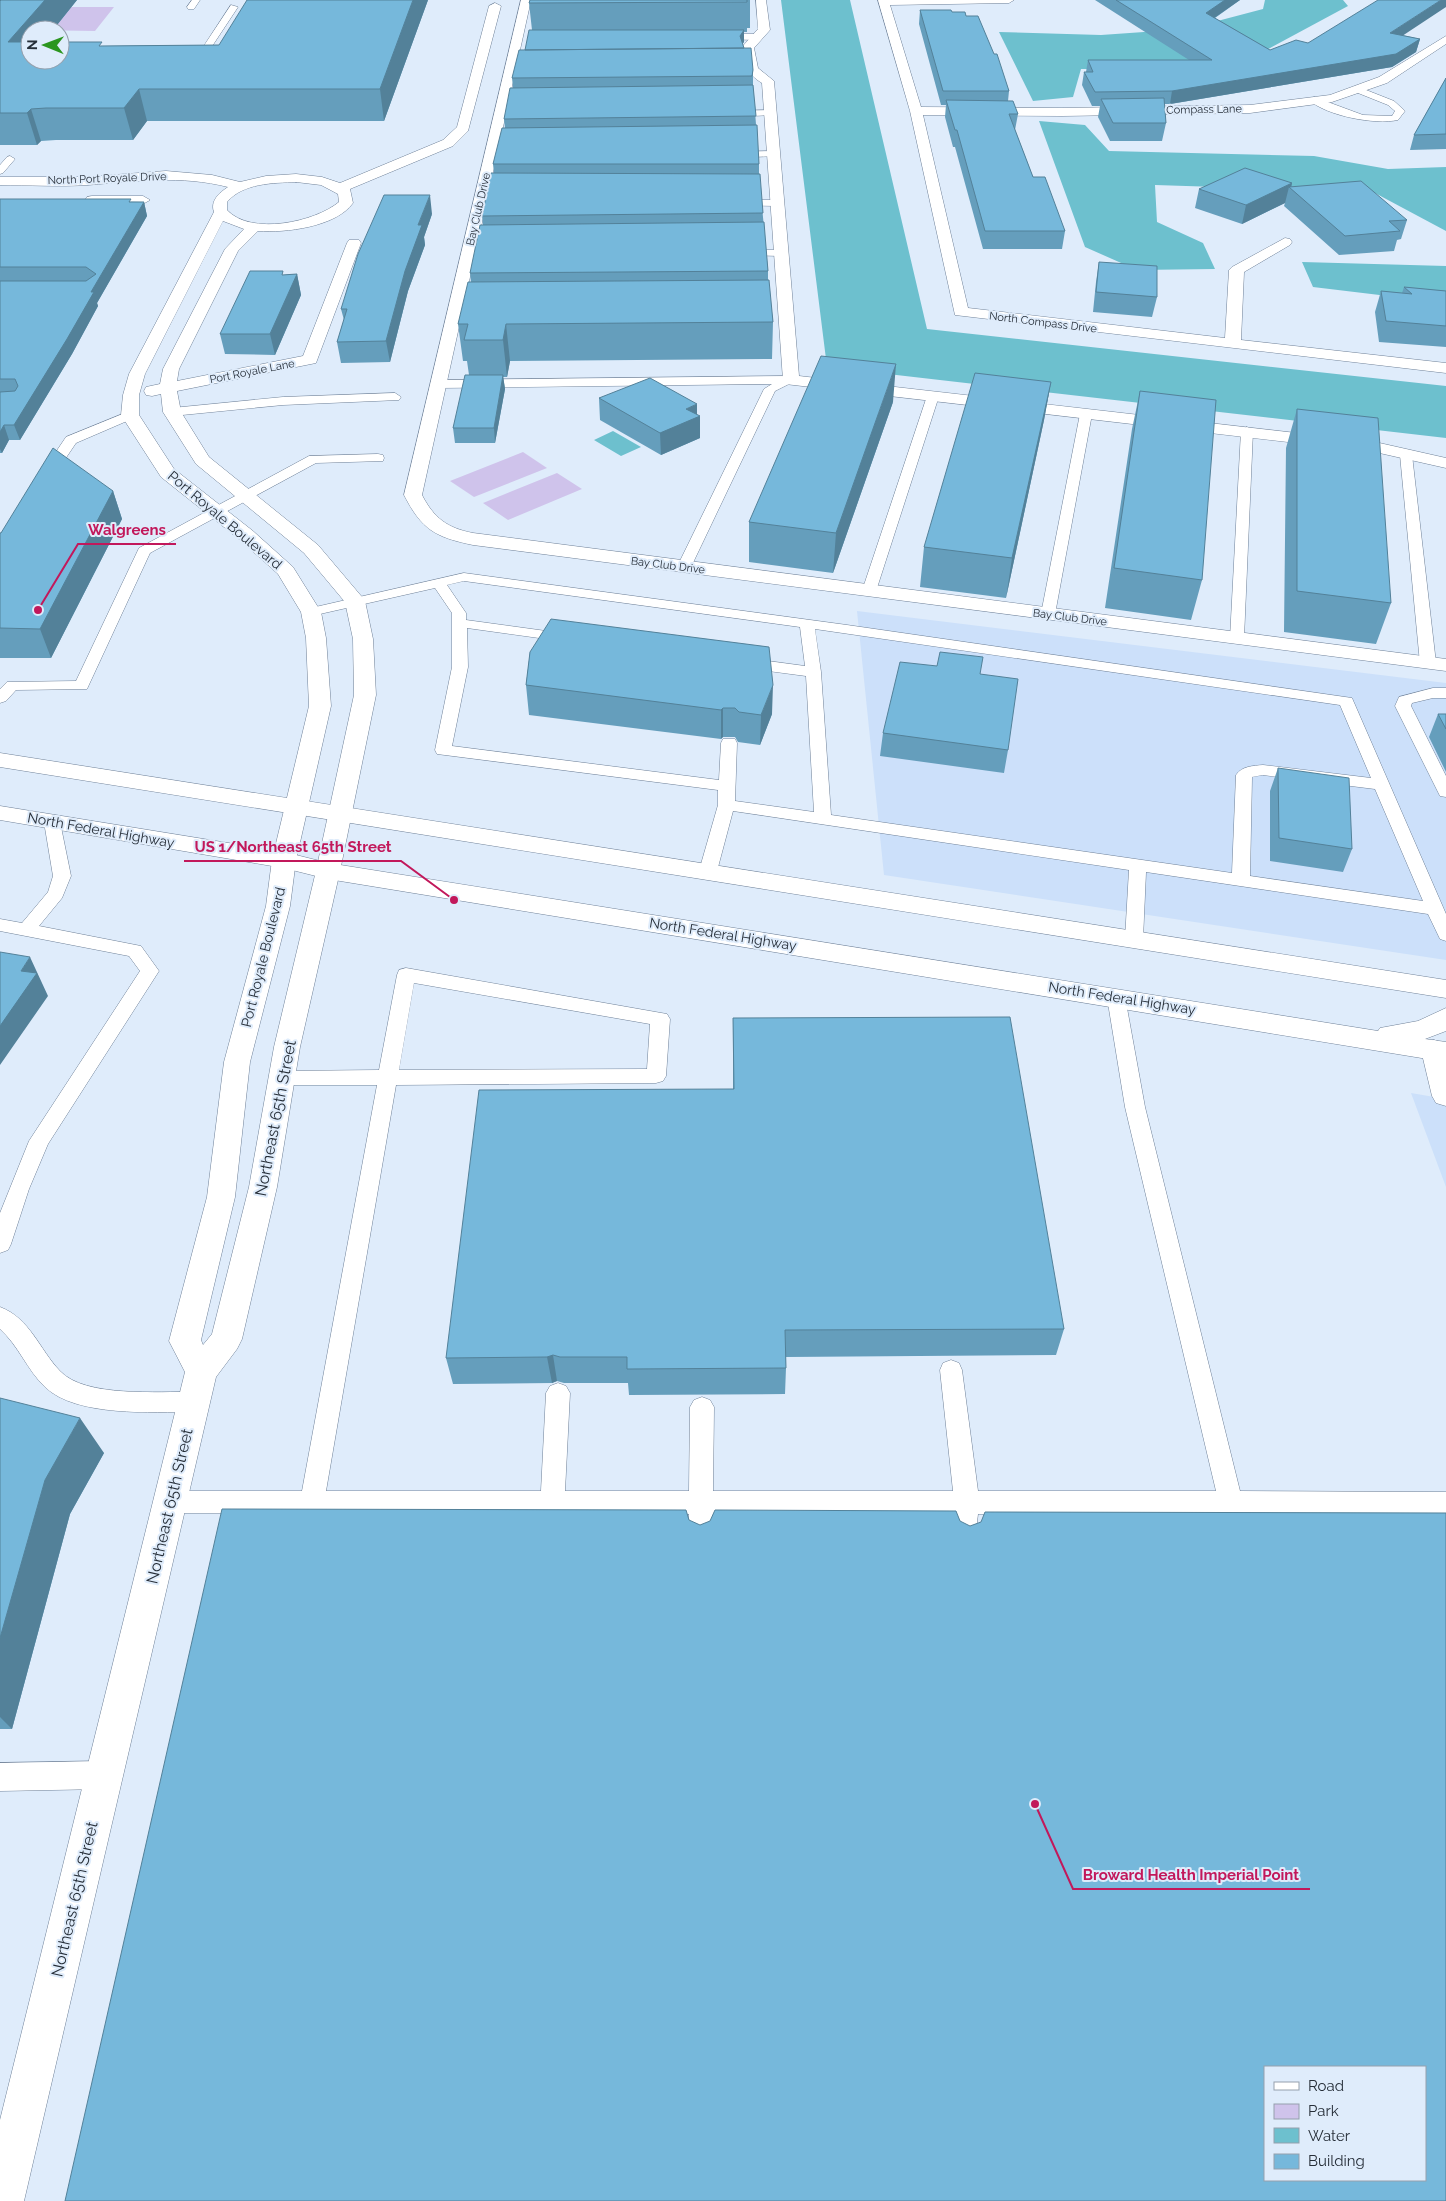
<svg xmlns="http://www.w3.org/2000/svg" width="1446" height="2201" font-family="Raleway,sans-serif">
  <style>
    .built { fill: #cce0fa }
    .green { fill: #cfc3eb }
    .water { fill: #6dc0ce }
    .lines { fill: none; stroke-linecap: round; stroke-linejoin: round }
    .lane-casing { stroke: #6f8198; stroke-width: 1 }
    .street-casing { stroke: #6f8198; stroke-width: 1 }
    .primary-casing { stroke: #6f8198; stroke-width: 1 }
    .lane { fill: #fff; fill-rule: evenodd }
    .street { fill: #fff; fill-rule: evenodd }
    .primary { fill: #fff; fill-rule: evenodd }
    .wall { fill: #659ebc }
    .shaded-wall { fill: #538199 }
    .building { fill: #76b8db; stroke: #538199; fill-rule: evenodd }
    .labels { text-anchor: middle; stroke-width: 4; stroke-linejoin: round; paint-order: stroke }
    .far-street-label { font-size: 11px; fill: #262e38; stroke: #dfecfb }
    .street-label { font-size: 14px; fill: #262e38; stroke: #dfecfb }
    .near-street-label { font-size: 16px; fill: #262e38; stroke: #dfecfb }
    .leader { fill: none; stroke: #c2185b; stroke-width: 2 }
    .callout-dot { fill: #c2185b; stroke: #dfecfb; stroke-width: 2 }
    .callout-label { font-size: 15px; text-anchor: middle; font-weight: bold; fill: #c2185b; stroke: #dfecfb; stroke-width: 4; stroke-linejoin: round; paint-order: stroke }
  </style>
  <rect width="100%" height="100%" fill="#dfecfb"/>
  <path class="built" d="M857,611L1446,683V960L884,875Z
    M1411,1093L1446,1099V1187Z"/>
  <path class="green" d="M30,7H114L95,31L30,30Z
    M523,452L547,468L474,497L450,481Z
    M557,473L582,489L508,520L483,503Z"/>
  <path class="water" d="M781,0H850L927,329L1446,386V438L827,367Z
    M1265,0H1343L1348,6L1257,55L1146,69H1081L1073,97L1033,101L999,32L1101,35L1187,29L1263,9Z
    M1039,121L1085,125L1109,151L1314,156L1388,169L1446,167V231L1373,192L1155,185L1157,222L1203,243L1215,269L1137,270L1085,247Z
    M1302,262L1446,266V303L1313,287Z
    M613,431L641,447L621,456L594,440Z"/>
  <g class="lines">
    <g class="lane-casing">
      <path id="lane" d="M192,0H200L194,9H188L187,7Z
        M231,5L238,7L203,60L186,63V59L197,56Z
        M717,34H758L762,37L758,40L714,39V35Z
        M1356,86L1394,101L1405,111L1398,120C1375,125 1327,116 1309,100L1314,97L1317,98L1363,115L1392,116L1395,111L1388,105L1353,91L1352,89Z
        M771,110L776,113L774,115L730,117L725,114L730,111Z
        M774,151L779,154L777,156L731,158L726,155L731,152Z
        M10,156L15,159L3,173L0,174V165L7,157Z
        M737,200H777L782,203L777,206L733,205L732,203Z
        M741,250H781L786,253L781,256L737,255L736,253L737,251Z
        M791,376L797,380L775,391L691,567L684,571L677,567L764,389L772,384L438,388L432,384L438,380Z
        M933,392L939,396L876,591L869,595L864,594L862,591L927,396Z
        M395,393L401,397L399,400L283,405L172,416L166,412L172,408L283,397Z
        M1086,410L1092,414L1055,614L1053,617H1043L1041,614L1080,414Z
        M130,411L136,415L134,418L76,443L51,480H41L39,477L66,437Z
        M1247,427L1253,431L1244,638L1242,641H1232L1230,638L1241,431Z
        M1406,451L1412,455L1436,663L1433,666H1423L1420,663L1400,455Z
        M378,454L383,455L384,458L383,461L316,463L150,553L87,689L16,690L6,701L0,703V689L7,682L76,681L139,548L309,456Z
        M464,573L847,625L1352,698L1446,914V941L1440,939L1428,914L1146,872L1143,939L1140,944L1134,945L1128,944L1125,939L1129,870L733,811L717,871L714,875L708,877L702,875L699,871L718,805V790L437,754L435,750L452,667V613L435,588L311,616L306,615L304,612L306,609L311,608ZM464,581L800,627L805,666L746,658L741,660L738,663L741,666L746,668L806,676L814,812L735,801L737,743L735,739H723L721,743L719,780L452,746L468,667L467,628L568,642L573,641L575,638L573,635L568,634L466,620V613L447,585ZM815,629L1340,705L1371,778L1263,765C1253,766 1242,766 1236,775L1232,873L831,815L821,672ZM1263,775L1375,789L1423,901L1250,876L1252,777Z
        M1433,688H1446V698H1433L1412,703L1411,706L1446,776V797L1440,796L1395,706L1399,697Z
        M52,816L58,818L60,822L71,876L62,898L39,926L141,946L159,971L48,1144L29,1189L11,1244L8,1250L0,1253V1213L29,1141L140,971L129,956L0,931V919L22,923L48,892L53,876L44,822L46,818Z
        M406,968L667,1014L670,1019L666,1076L663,1081L656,1083L396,1085L326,1491H541L546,1393L550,1386L558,1383L566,1386L570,1393L565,1491H689L690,1407L694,1400L702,1397L710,1400L714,1407L713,1491H953L940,1370L943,1363L951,1360L959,1363L962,1370L978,1491H1216L1125,1107L1107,997L1109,992L1116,990L1123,992L1125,997L1145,1107L1240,1491L1446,1492V1514H978L975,1539L972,1547L963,1551L954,1547L951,1539L954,1514H713V1538L710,1546L701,1550L692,1546L689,1538V1514L170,1513L161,1510L158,1502L161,1494L170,1491H302L377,1085H282L275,1083L272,1078L275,1073L282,1071L379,1070L397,975L399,970ZM414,983L650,1024L647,1069L399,1070Z
        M0,1307C30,1318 39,1349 60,1371C85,1398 159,1391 194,1392L202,1395L206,1402L202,1409L194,1412C153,1412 76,1417 45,1387C27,1370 19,1346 0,1329Z
        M104,1761L114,1765L118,1775L114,1785L104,1789L0,1791V1763Z"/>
    </g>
    <g class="street-casing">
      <path id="street" d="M521,0H531L422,495C434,518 447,528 473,533L1446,659V671L473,545C435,537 422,530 404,495Z
        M756,0H766L770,30L754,48L758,68L774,81L799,376L1375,442L1446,458V468L1375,452L785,384L783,380L762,83C747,74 744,64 742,47L758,29Z
        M878,0H1014L1009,3L890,5L921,107L1062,108L1250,105L1330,95L1379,77L1446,36V44L1387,83L1332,102L1250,113L1062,116L923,115L968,308L1225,338L1229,270L1232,267L1285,238L1290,239L1292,242L1290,245L1244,272L1241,340L1446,363V373L955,315L910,111Z
        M495,3L501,6L468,131L453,146L350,189L353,203C336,227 285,233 258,231L238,251L179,369L177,381L303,356L347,243L349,240H359L361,243L316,363L177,391L181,412L209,457L318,545L362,597L365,601L373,639L376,695L340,871L300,1047L277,1187L242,1339L237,1349L216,1377L24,2201H0V2120L185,1372L169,1341L207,1197L224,1062L266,906L272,860L309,706L306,638L301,612L278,574L239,539L161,477L121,415L123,395L129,374L214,212C210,201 219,193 228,187C181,175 135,181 88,185C59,187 29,185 0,185V177H86L166,171L212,175L240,182L266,176L296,174L322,177L340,183L443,140L457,127L489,6ZM296,182L321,185L338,194L339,202C315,222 251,236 227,210V202C243,183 273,183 296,182ZM223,221L244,229L225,249L163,369L160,384L146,387L144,391L146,395L152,396L161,394L163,412L196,464L304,553L345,602L353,639L354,695L316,871L274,1047L249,1187L212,1334L203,1345L201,1340L235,1197L250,1062L290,906L296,860L331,706L326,638L321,612L293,567L253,531L174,469L139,415V395L145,374Z
        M92,196H143L150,200L143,204L87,203L85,200L87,197Z
        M1434,1040L1443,1043L1446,1048V1106L1436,1103L1432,1096L1421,1050L1425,1043Z"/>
    </g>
    <g class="primary-casing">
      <path id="primary" d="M0,753L1446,980V998L0,767Z
        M0,806L284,852L328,863L1378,1031L1380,1028L1418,1021L1446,1008V1031L1425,1039L1446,1042V1062L328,879L284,868L0,820Z"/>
    </g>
    <use href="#lane" class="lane"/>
    <use href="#street" class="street"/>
    <use href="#primary" class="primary"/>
  </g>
  <path class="wall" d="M1,0H77L53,30H30V60L103,46L219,45L428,0L384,121H147L133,140H56L41,141L37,145H0V1Z
    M530,0H750V28H747V32H744V42L742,44L753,70V85L759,164V174L768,271V280L773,322L772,359L510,361L507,377H503L505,389L495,443H455L453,428L469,375L467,361H463L458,324L471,282L470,273L483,225L482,216L494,173L493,164L505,128L504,119L513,87L512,78L525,50L532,30L529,3Z
    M1095,0H1240L1215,18L1270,50L1308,43L1402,35L1420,39L1416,52L1392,67L1170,104H1164L1166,123L1162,141H1110L1098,117L1100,106H1092L1082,85L1084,72H1086L1088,60H1189Z
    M920,10L952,12L966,16L1009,91L1008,101L1018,114L1015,130L1033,177L1065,231L1062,249H983L955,147H953L945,117L946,105H941L919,24Z
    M1446,78V149L1410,150L1414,135Z
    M1292,183L1291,187L1407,220L1401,239L1397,240L1394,251L1339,255L1284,206L1285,203L1242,224L1195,208L1199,189Z
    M0,199L144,202L147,216L97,303L98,306L72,354L20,440H9L2,453H0Z
    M432,214L424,237L425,245L408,291L390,362L341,363L337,342L344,320L341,309Z
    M1099,262L1157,297L1152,317L1093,312L1096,282Z
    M297,274L301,295L275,355L225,354L220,334L284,275Z
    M1404,287L1446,291V347L1379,342L1375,312L1381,291L1402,293Z
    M1051,382L1044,420L1006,598L920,587L924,547Z
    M1140,391L1202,580L1191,620L1105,608L1132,429Z
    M599,398L697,415L700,438L661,455L600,420Z
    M893,402L833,573L749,562V522Z
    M1297,409L1391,603L1376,644L1284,632L1286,448Z
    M113,491L122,519L51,658H0V533Z
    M530,652L772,714L760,745L738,742L735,737H723L721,739L529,715L526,685Z
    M980,674L1008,750L1004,773L880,756L883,733Z
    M1438,714H1446V772L1429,737Z
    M1278,768L1352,849L1343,872L1270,861V791Z
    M733,1018L1064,1329L1056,1355L786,1357V1368L785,1394L629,1395L628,1383H564L557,1381L552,1383L453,1384L446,1358L733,1089Z
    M0,1398L104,1453L70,1514L12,1729H0Z"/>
  <path class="shaded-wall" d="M45,0H77L53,30H30V58L8,42Z
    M413,0H428L384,121L380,89Z
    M1225,0H1240L1204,25L1206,13Z
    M1441,0H1446V7L1387,46L1390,33Z
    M744,30V42L740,47V36Z
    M1420,39L1416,52L1392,67L1170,104L1172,91Z
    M139,89L147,121L133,140L124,108Z
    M31,109L41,141L37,145L27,113Z
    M1292,183L1291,188L1289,187L1285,203L1242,224L1246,205Z
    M430,195L432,214L424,237L425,245L408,291L390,362L386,341L405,271L418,225Z
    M144,202L147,216L97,303L98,306L72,354L20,440L14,425L91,292Z
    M297,274L301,295L275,355L270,334Z
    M506,324L510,361L507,377L503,340Z
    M896,364L893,402L833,573L836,533Z
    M503,375L505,389L495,443L494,428Z
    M1051,382L1044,420L1006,598L1012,558Z
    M697,404V417L700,416V438L661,455L660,433L686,409Z
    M4,425L9,440L2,453L0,449V432Z
    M113,491L122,519L51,658L40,629Z
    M773,685L772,714L760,745L761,715Z
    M723,708V737L721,739V710Z
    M30,957L48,996L0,1065V1026L21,971Z
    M553,1355L557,1381L552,1383L547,1357Z
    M80,1418L104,1453L70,1514L12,1729L0,1717V1638L45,1480Z"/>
  <path class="building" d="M1,0H45L8,42H30V60H60V42H102L99,46L219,45L247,0H413L380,89H139L124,108H46L31,109L27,113H0V1Z
    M530,0H747V2L529,3Z
    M1116,0H1225L1206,13L1270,50L1296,40L1308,43L1378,0H1441L1390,33L1420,39L1396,54L1172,91L1095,92L1084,72H1093L1088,60H1212Z
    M920,10H951L952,12H965L966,16H978L994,54H997L1009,91H943Z
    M529,30H744L740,36L744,48L525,50Z
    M751,48L753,70L752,76L512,78L519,50Z
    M1446,78V134L1414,135Z
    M753,85L756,116L504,119L510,88Z
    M1164,98L1166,123H1113L1101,99Z
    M946,100L1013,101L1018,114H1009L1033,177H1045L1065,231H985L957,130H955Z
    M757,125L759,164H493L502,128Z
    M1245,168L1292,183L1246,205L1199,189Z
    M491,173L760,174L763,213L482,216Z
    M1361,181L1407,220L1389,221L1400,231L1345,236L1289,187Z
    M384,195H430L418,225H422L405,271L386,341L337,342L347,309H341L358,254Z
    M0,199H131L129,202H144L91,292H94L67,339L14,425H4L0,432V392L15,391L18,386L15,379H0V281H86L96,274L86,267H0Z
    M764,222L768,271L470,273L480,225Z
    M1099,262L1157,266V297L1096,292Z
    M250,271H283L282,275L297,274L270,334H220Z
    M769,280L773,322L506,324L503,340H464L468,324H458L468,282Z
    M1404,287L1446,291V326L1386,321L1381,291L1412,294Z
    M821,356L896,364L836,533L749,522Z
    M975,373L1051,382L1012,558L924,547Z
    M465,375H503L494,428H453Z
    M650,378L697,404L686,409L700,416L660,433L599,398Z
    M1140,391L1216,400L1202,580L1114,568Z
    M1297,409L1378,418L1391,603L1297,591Z
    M53,448L113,491L40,629L0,628V533H1Z
    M551,619L769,647L773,685L761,715L739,712L735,708H723L721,710L526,685L530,652Z
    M940,652L983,657L980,674L1018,679L1008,750L883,733L900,662L937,666Z
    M1438,714H1446V729Z
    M1278,768L1349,778L1352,849L1279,838Z
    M0,952L30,957L21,971L37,973L0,1026Z
    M1010,1017L1064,1329L785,1330L786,1368L627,1369V1357H560L553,1355L547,1357L446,1358L479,1090L734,1089L733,1018Z
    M0,1398L80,1418L45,1480L0,1638Z
    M222,1509L686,1510L689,1520L700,1525L710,1521L715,1510L956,1511L960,1521L970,1526L981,1522L985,1512L1446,1513V2201H65ZM1265,2067H1425V2180H1265Z"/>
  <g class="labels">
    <g class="far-street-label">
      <text transform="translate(1204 109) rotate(-1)" y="4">Compass Lane</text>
      <text transform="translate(107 178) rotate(-2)" y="4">North Port Royale Drive</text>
      <text transform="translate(478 209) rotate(-77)" y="4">Bay Club Drive</text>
      <text transform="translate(1043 322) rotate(7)" y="4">North Compass Drive</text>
      <text transform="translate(252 371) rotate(-11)" y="4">Port Royale Lane</text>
      <text transform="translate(668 565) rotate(7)" y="4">Bay Club Drive</text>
      <text transform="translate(1070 617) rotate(7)" y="4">Bay Club Drive</text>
    </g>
    <g class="street-label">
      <text transform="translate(225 520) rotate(40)" y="5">Port Royale Boulevard</text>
      <text transform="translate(101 830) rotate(10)" y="5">North Federal Highway</text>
      <text transform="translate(723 934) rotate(9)" y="5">North Federal Highway</text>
      <text transform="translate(263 957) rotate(-76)" y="5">Port Royale Boulevard</text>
      <text transform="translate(1122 998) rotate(9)" y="5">North Federal Highway</text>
    </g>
    <g class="near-street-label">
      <text transform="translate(275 1118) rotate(-79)" y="6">Northeast 65th Street</text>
      <text transform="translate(169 1506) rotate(-77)" y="6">Northeast 65th Street</text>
      <text transform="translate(74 1899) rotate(-77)" y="6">Northeast 65th Street</text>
    </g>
  </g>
  <path class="leader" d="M38 610L78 544H176M454 900L401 861H184M1035 1804L1073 1889H1310"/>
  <g class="callout-dot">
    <circle cx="38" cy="610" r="5"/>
    <circle cx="454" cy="900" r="5"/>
    <circle cx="1035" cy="1804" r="5"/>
  </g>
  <g class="callout-label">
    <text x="127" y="535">Walgreens</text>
    <text x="293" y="852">US 1/Northeast 65th Street</text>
    <text x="1191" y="1880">Broward Health Imperial Point</text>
  </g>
  <rect x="1264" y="2066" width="162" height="115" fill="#dfecfb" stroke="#95a0ad"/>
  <rect x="1274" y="2082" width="25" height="8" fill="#ffffff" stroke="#95a0ad"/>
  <text x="1308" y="2091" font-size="15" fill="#262e38">Road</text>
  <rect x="1274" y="2104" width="25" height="15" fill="#cfc3eb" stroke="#95a0ad"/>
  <text x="1308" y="2116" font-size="15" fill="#262e38">Park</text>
  <rect x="1274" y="2128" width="25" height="15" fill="#6dc0ce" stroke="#95a0ad"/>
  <text x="1308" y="2141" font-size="15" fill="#262e38">Water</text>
  <rect x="1274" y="2154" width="25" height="15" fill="#76b8db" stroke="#95a0ad"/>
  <text x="1308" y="2166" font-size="15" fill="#262e38">Building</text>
  <g transform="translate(45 45) rotate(271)"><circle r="24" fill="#dfecfb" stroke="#95a0ad"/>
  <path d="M0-4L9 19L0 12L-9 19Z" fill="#2b961f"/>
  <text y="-8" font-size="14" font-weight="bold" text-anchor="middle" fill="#262e38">N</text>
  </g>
</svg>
